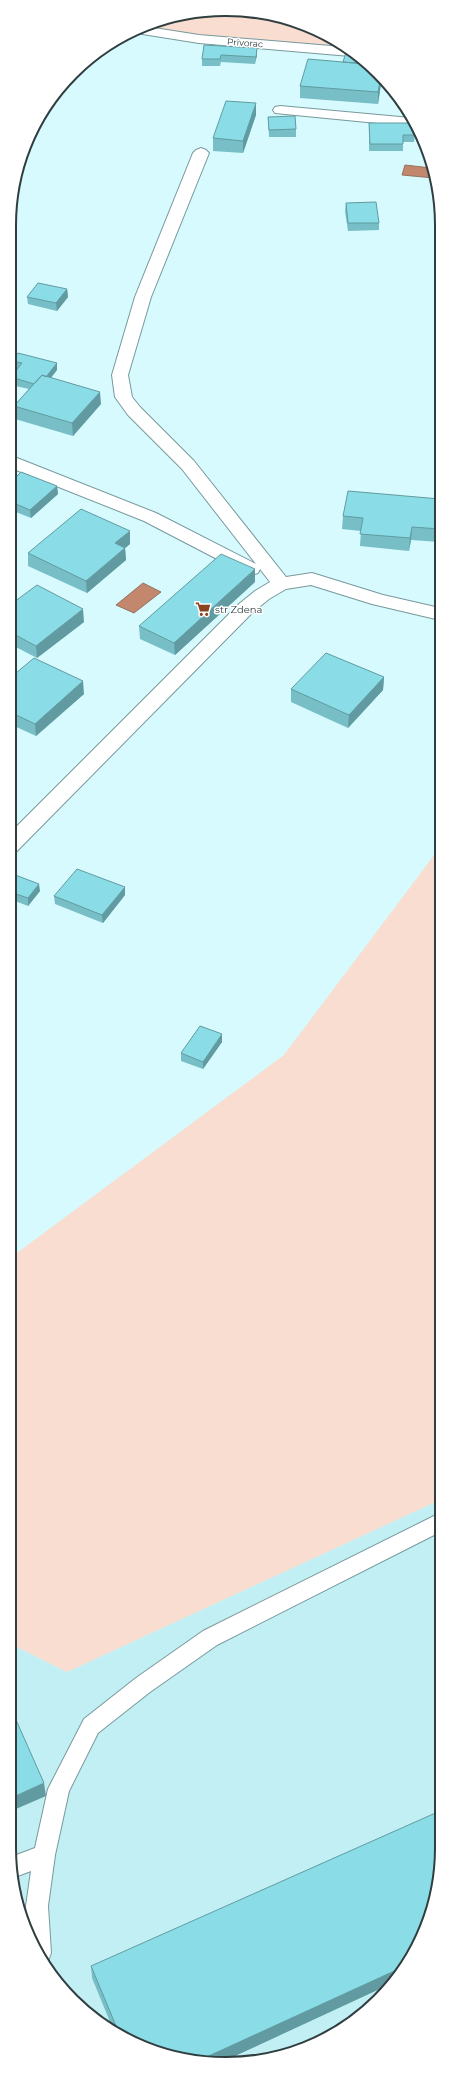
<svg xmlns="http://www.w3.org/2000/svg" width="451" height="2073" font-family="Montserrat,sans-serif">
  <style>
    .built { fill: #c2eff4 }
    .green { fill: #f9ddd0 }
    .water { fill: #c2876d; stroke: #967160 }
    .lines { fill: none; stroke-linecap: round; stroke-linejoin: round }
    .service-casing { stroke: #78999c; stroke-width: 2 }
    .minor-casing { stroke: #78999c; stroke-width: 2 }
    .service { fill: #fff; fill-rule: evenodd }
    .minor { fill: #fff; fill-rule: evenodd }
    .wall { fill: #77bec6 }
    .shaded-wall { fill: #619ba1 }
    .building { fill: #8adde6; stroke: #619ba1 }
    .labels { text-anchor: middle; stroke-width: 3; stroke-linejoin: round; paint-order: stroke }
    .far-street-label { font-size: 9px; fill: #303e40; stroke: #fff }
    .poi-label { font-size: 10px; fill: #303e40; stroke: #fff; text-anchor: start }
    .rim { fill: none; stroke: #303e40; stroke-width: 2 }
  </style>
  <rect width="100%" height="100%" fill="#d6fafd"/>
  <path class="built" d="M440,1500V1876L413,1956L357,2019L295,2053L211,2064L130,2042L63,1990L25,1930L9,1848V1643L67,1672Z"/>
  <path class="green" d="M254,11L321,31L350,52L141,30L170,16Z
    M435,854L440,855V1500L67,1672L9,1643L10,1258L284,1055Z"/>
  <path class="water" d="M405,165L431,168L434,178L402,175Z
    M143,583L161,592L134,613L116,605Z"/>
  <g class="lines">
    <g class="service-casing">
      <path id="service" d="M440,1513V1532L217,1645L150,1692L98,1733L69,1791L55,1855L48,1906L51,1953L48,1961L45,1962L28,1934L26,1906L31,1871L15,1877L11,1857L35,1848L48,1789L84,1719L136,1678L203,1631Z"/>
    </g>
    <g class="minor-casing">
      <path id="minor" d="M148,27L199,35L343,47L355,55L350,56L199,43L136,33Z
        M280,106L411,118L418,127L275,113L273,110L275,107Z
        M201,148L206,150L209,153L151,297L128,375L132,397L140,407L194,461L286,577L312,573L383,595L440,608V620L372,604L311,585L286,589L269,599L253,612L17,851L10,853V833L239,604L255,591L270,582L260,569L258,573L251,575L244,573L144,521L11,468V457L17,458L156,513L256,564L182,469L128,415L115,397L112,375L135,297L193,153L196,150Z"/>
    </g>
    <use href="#service" class="service"/>
    <use href="#minor" class="minor"/>
  </g>
  <path class="wall" d="M257,48V55L255,64L221,62L220,66H202V59Z
    M379,73L382,77L378,104L300,98V86Z
    M256,103V115L243,153L213,151V138Z
    M268,117L296,129V137H269Z
    M369,123L415,135L414,142H403V151H369Z
    M346,203L379,223V230L348,231L345,211Z
    M67,289L68,297L57,311L28,304L27,297Z
    M12,361L57,363V370L51,378L101,404L73,436L15,419L14,406L29,389L11,385V377L17,369L13,368Z
    M11,482L57,486L58,494L31,518L11,510Z
    M440,499V542L411,540L409,551L360,546L361,531L342,529L343,516Z
    M130,544L125,548L126,560L87,593L28,566V553Z
    M255,582L175,655L140,639L139,626Z
    M10,605L84,622L37,658L10,644Z
    M384,677L383,690L348,728L291,702V689Z
    M10,678L84,694L36,736L10,724Z
    M10,873L40,891L28,906L10,899Z
    M125,887V895L103,923L55,904L54,896Z
    M222,1042L203,1069L181,1061V1053Z
    M413,1956L386,1986L222,2062L211,2064L130,2042L113,2029L92,1978L91,1966Z"/>
  <path class="shaded-wall" d="M257,48V55L255,64L256,57Z
    M381,76L382,77L378,104V92Z
    M256,103V115L243,153V141Z
    M67,289L68,297L57,311L56,303Z
    M57,363V370L39,392V385Z
    M100,392L101,404L73,436L72,423Z
    M57,486L58,494L31,518L30,510Z
    M412,527L411,540L409,551L410,538Z
    M130,531V544L116,556L115,543Z
    M125,548L126,560L87,593L86,581Z
    M255,569V582L175,655L174,643Z
    M83,609L84,622L37,658L36,646Z
    M384,677L383,690L348,728L349,715Z
    M83,681L84,694L36,736L35,724Z
    M39,884L40,891L28,906V898Z
    M125,887V895L103,923L102,915Z
    M222,1034V1042L203,1069V1062Z
    M44,1783L46,1796L9,1812V1799Z
    M403,1967L386,1986L222,2062L211,2064L200,2060Z"/>
  <path class="building" d="M204,45L257,48L256,57L221,55L220,59H202Z
    M346,52H350L366,64L343,62Z
    M308,59L366,64L379,73L381,76L378,92L300,86Z
    M226,101L256,103L243,141L213,138Z
    M295,116L296,129L269,130L268,117Z
    M369,123H414L415,135H403V144H370Z
    M376,202L379,223H348L346,203Z
    M38,283L67,289L56,303L27,297Z
    M18,353L57,363L46,377L42,375L34,384L11,377L22,363L12,361Z
    M42,375L100,392L72,423L14,406Z
    M21,472L57,486L30,510L11,502V482Z
    M348,491L440,499V529L412,527L410,538L360,534L363,518L343,516Z
    M81,509L130,531L115,543L125,548L86,581L28,553Z
    M221,554L255,569L174,643L139,626Z
    M37,585L83,609L36,646L10,632V605Z
    M326,653L384,677L349,715L291,689Z
    M34,658L83,681L35,724L10,712V678Z
    M77,869L125,887L102,915L54,896Z
    M10,873L39,884L28,898L10,892Z
    M200,1026L222,1034L203,1062L181,1053Z
    M9,1704L44,1783L9,1799Z
    M440,1811V1876L413,1956L403,1967L200,2060L130,2042L119,2033L91,1966Z"/>
  <defs>
    <g id="supermarket-bare" transform="scale(1.2)"><path d="M-6-5.5h2.5l.6 2H6L4.5 2H-2.5L-4.4-4H-6ZM-1.5 3.2a1.3 1.3 0 1 0 .1 0ZM3 3.2a1.3 1.3 0 1 0 .1 0Z" fill="#8a4320" stroke="#fff" stroke-width="2.5" paint-order="stroke"/></g>
  </defs>
  <g fill-rule="evenodd">
    <use href="#supermarket-bare" x="203" y="609"/>
  </g>
  <g class="labels">
    <g class="far-street-label">
      <text transform="translate(245 43) rotate(4)" y="3">Privorac</text>
    </g>
    <g class="poi-label">
      <text x="215" y="613">str Zdena</text>
    </g>
  </g>
  <path d="M0 0H451V2073H0ZM225 16H226A209 209 0 0 1 435 225V1848A209 209 0 0 1 226 2057H225A209 209 0 0 1 16 1848V225A209 209 0 0 1 225 16Z" fill="#fff" fill-rule="evenodd"/>
  <path class="rim" d="M225 16H226A209 209 0 0 1 435 225V1848A209 209 0 0 1 226 2057H225A209 209 0 0 1 16 1848V225A209 209 0 0 1 225 16Z"/>
</svg>
